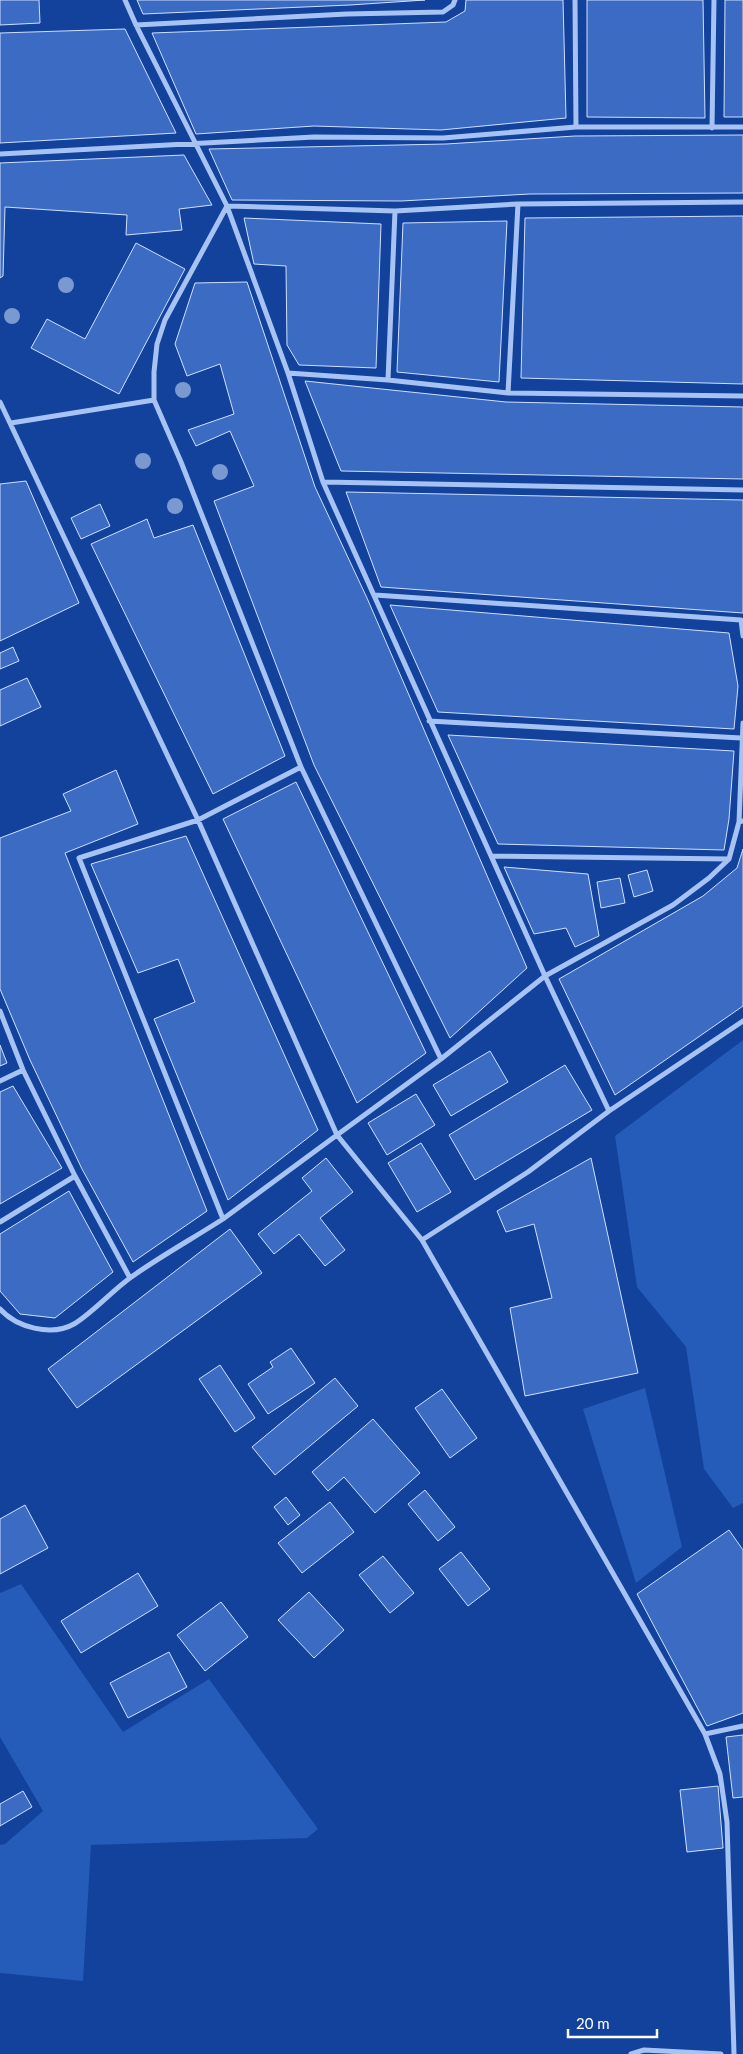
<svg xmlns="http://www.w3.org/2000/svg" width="743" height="2054" font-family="Lato,sans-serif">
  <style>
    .green { fill: #255bb9 }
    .building { fill: #3b6bc2; stroke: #cfe0fd }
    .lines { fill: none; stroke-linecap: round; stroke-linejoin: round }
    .minor { stroke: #a7c3f4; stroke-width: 5 }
    .tree { fill: #7a99d1 }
  </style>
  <rect width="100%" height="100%" fill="#12429b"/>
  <path class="green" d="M743,1040V1503L733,1508L704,1469L686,1347L637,1287L615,1136Z
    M645,1388L682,1547L636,1583L583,1409Z
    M21,1584L123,1732L209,1679L318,1829L307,1838L91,1845L83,1981L0,1973V1845L5,1844L43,1811L0,1737V1593Z"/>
  <path class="building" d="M0,0H39L40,23L0,25Z
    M137,0H425L350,5L143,14Z
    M466,0H563L566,118L441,130L314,126L196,134L152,33L446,22L465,11Z
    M587,0H703L705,118L587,117Z
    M725,0H743V117H724Z
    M125,29L176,133L0,143V33Z
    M743,135V193L530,194L401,201L232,200L209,149L446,144L575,136Z
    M184,155L212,205L179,209L182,230L126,235L127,215L5,207L3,276L0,278V163Z
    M743,216V384L521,378L525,218Z
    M244,218L381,224L376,368L299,365L287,345L286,266L254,264Z
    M507,221L499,382L397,372L403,223Z
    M136,243L185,269L119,394L31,348L47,319L85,339Z
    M247,282L315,487L367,598L527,968L450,1038L314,765L214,501L254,486L230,431L196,446L188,430L234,414L220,364L187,376L175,344L195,283Z
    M305,381L506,402L743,407V479L341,471Z
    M26,481L79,603L0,641V484Z
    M346,492L743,500V613L381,587Z
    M100,504L110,526L81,539L71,518Z
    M147,519L154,538L193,525L285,756L213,794L91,544Z
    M390,605L729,633L738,686L734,729L438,712Z
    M13,647L19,661L0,669V653Z
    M27,678L41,707L0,726V690Z
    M448,735L734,751L729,819L724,850L498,844Z
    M116,770L138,824L65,853L207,1211L133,1262L82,1169L30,1060L0,989V838L71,811L63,794Z
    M296,782L426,1053L357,1103L223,819Z
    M186,836L318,1130L228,1200L154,1019L195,1002L178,959L138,973L91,864Z
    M743,849V1006L615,1095L559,979L703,896L737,868Z
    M504,867L588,874L599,936L575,947L566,928L534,934Z
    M647,870L653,891L634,897L628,875Z
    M620,878L625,903L601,908L597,882Z
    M0,1045L7,1063L0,1066Z
    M490,1051L508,1082L451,1116L433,1085Z
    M565,1065L592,1110L475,1180L449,1135Z
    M13,1086L62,1168L0,1204V1092Z
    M416,1094L435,1125L387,1155L368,1123Z
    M421,1143L451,1192L417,1212L388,1163Z
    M326,1158L353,1192L320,1218L345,1250L325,1266L299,1234L274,1254L258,1234L312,1191L302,1178Z
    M591,1158L638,1373L525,1396L510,1308L552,1298L534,1224L506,1232L497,1211Z
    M69,1191L113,1272L55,1318L20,1314L0,1291V1234Z
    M230,1229L262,1273L77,1408L48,1369Z
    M291,1348L315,1383L268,1414L248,1384L273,1367L270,1362Z
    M220,1365L255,1418L235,1432L199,1379Z
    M335,1378L358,1406L275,1475L252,1447Z
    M442,1389L477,1438L450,1458L415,1408Z
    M373,1419L420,1473L375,1513L344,1477L328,1491L312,1472Z
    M425,1490L455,1527L438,1541L408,1504Z
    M286,1497L300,1515L288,1525L274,1507Z
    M330,1502L354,1532L302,1573L278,1543Z
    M25,1505L48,1548L0,1574V1519Z
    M729,1530L743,1550V1713L707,1726L637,1594Z
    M461,1552L490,1589L468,1606L439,1569Z
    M383,1556L414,1593L390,1613L359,1575Z
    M138,1573L158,1606L81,1653L61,1621Z
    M309,1592L344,1630L314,1658L278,1620Z
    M221,1602L248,1637L205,1671L177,1635Z
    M169,1652L187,1687L128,1718L110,1683Z
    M743,1735V1797L733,1798L726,1737Z
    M718,1786L723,1848L687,1852L680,1790Z
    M23,1791L32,1807L0,1826V1804Z"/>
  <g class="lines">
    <path class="minor" d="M125,0L136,25L227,206L288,373L323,482L545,976L441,1059L337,1135L422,1240L528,1172L609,1111L743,1021
      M575,0L576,127H743
      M136,25L347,14L443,12L453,5L455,0
      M712,128L714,0
      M0,154L314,137L443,138L576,127
      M395,211L388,380L508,393L743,396
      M288,373L388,380
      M508,393L518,204
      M0,402L198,820L337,1135L223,1219
      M11,423L154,400
      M323,482L743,490
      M375,595L741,620L743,636
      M429,721L741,738
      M301,767L181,462L154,400V372L157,344L165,320L227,206L395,211L518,204L743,202
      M739,822L743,723
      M492,856L729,859
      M0,1011L23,1070
      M0,1081L23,1070L75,1176L0,1222
      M609,1111L545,976L673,905L709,878L729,859L739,822L743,821
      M75,1176L130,1278
      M422,1240L705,1734L720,1774L727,1822L734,2054
      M0,1309C16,1327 51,1337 74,1324C91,1314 112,1291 130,1278C159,1257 192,1239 223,1219L79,858L198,820L301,767L441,1059
      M705,1734L743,1726
      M631,2054L644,2050L721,2054"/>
  </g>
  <g class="tree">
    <circle cx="66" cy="285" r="8"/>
    <circle cx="12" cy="316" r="8"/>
    <circle cx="183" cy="390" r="8"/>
    <circle cx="143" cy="461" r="8"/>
    <circle cx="220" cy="472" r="8"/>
    <circle cx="175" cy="506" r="8"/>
  </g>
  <path d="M568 2029v8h89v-8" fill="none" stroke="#ffffff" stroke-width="2.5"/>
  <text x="576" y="2029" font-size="15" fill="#ffffff" stroke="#12429b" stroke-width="4" paint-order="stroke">20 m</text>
</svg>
